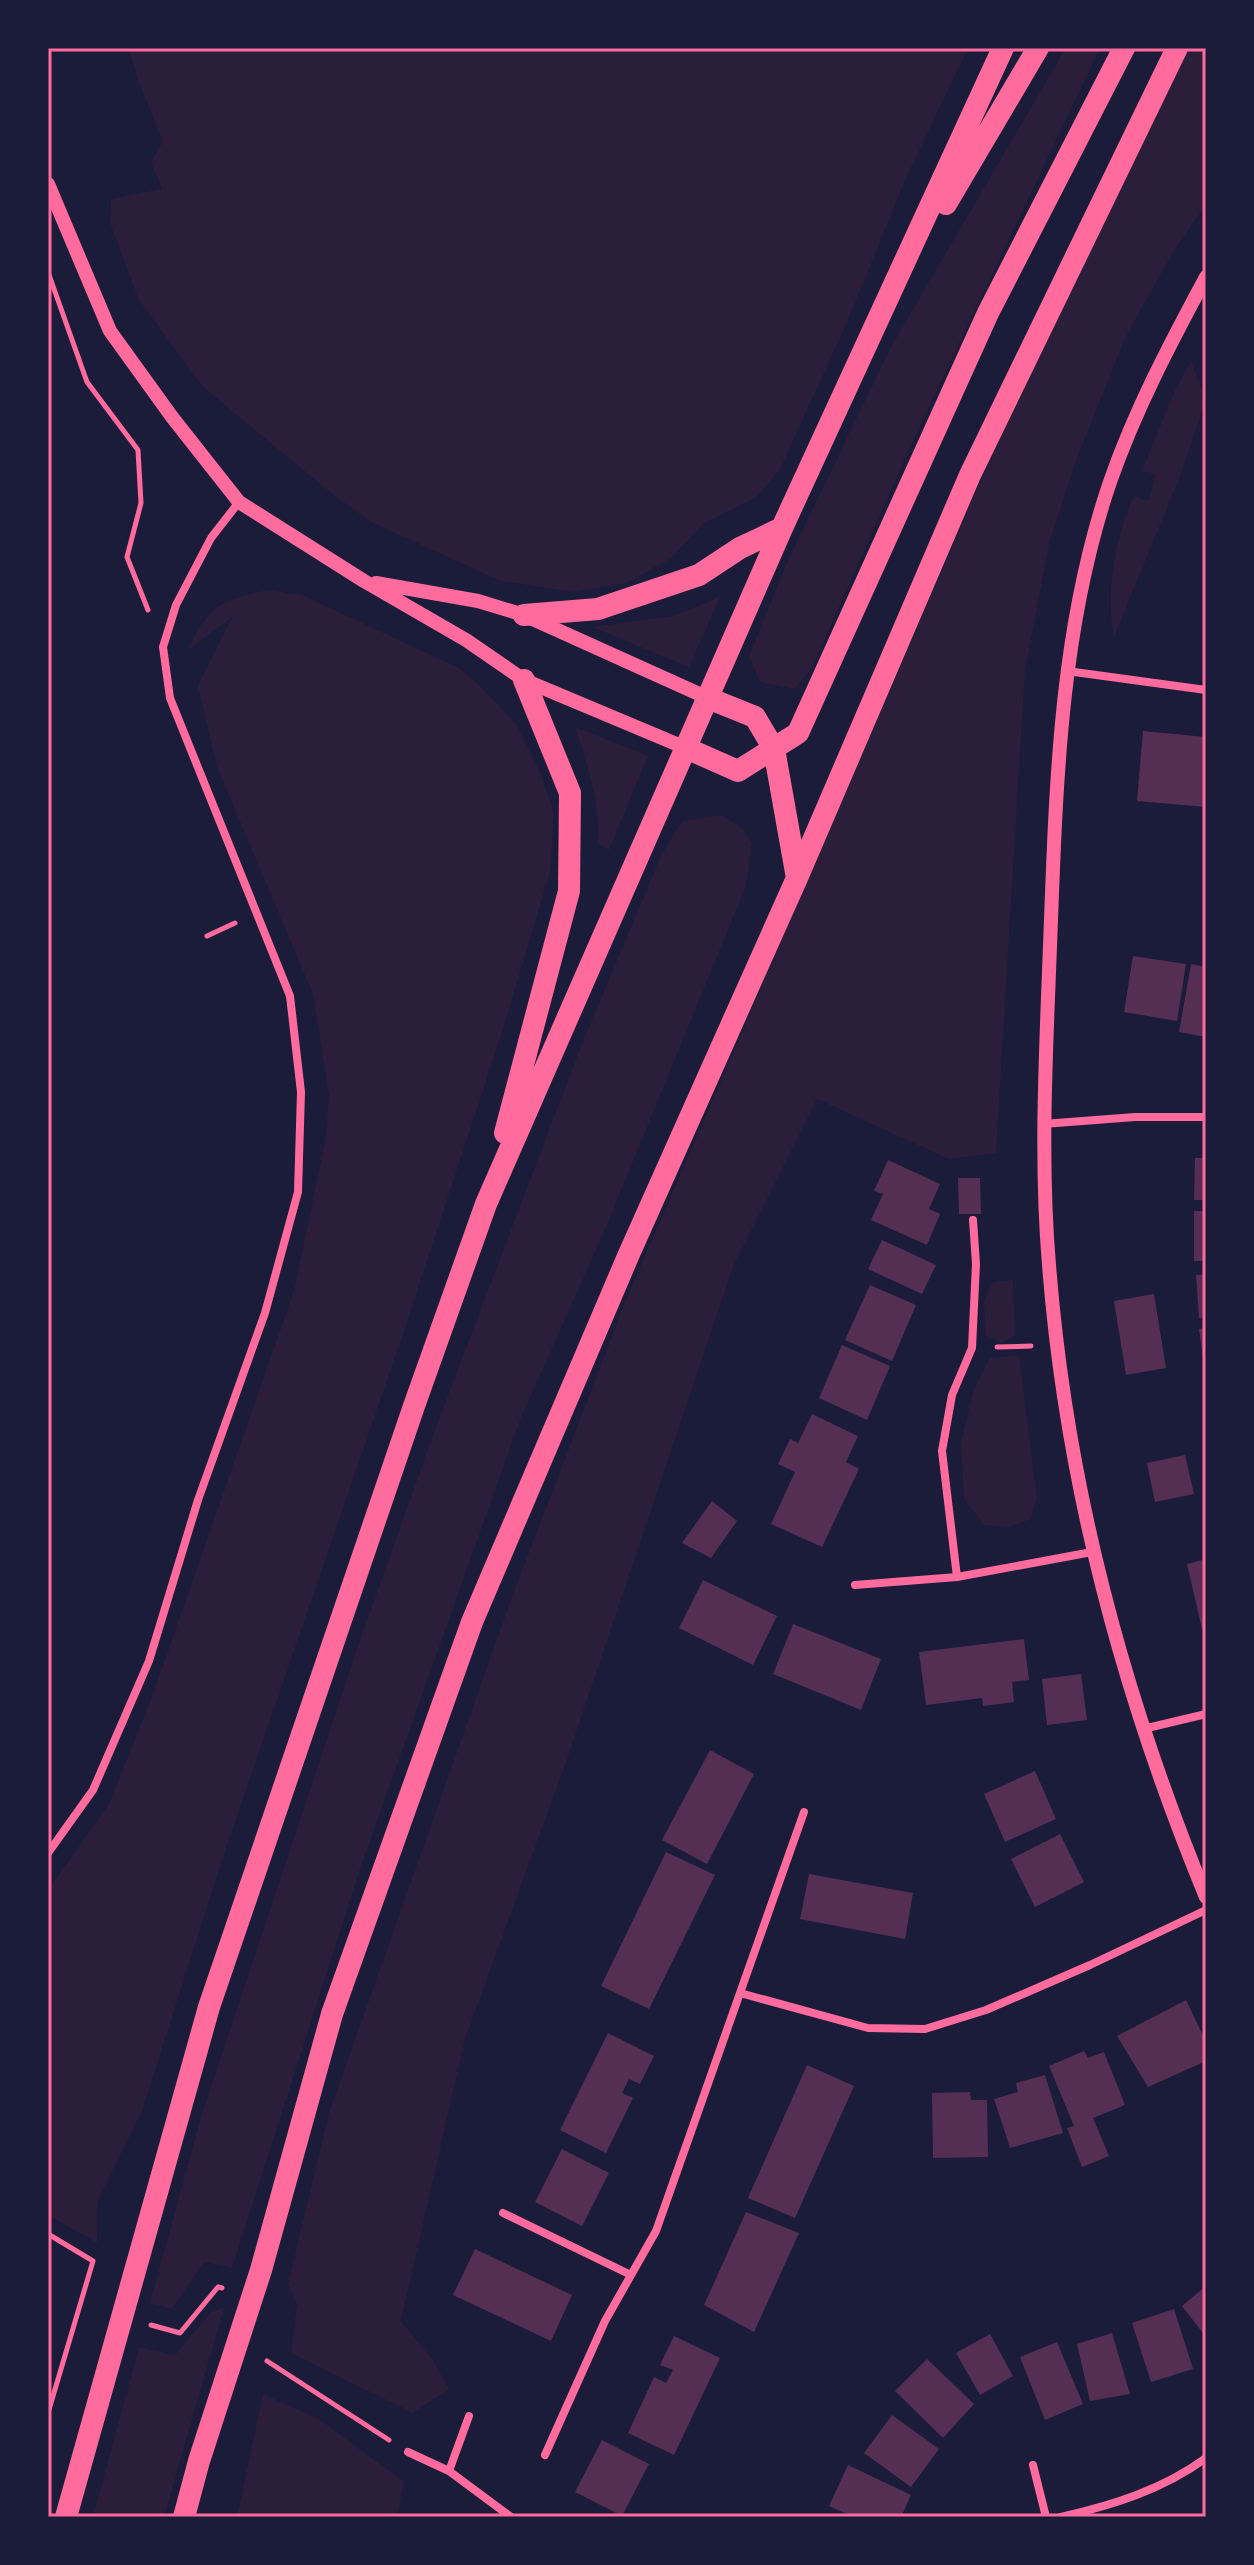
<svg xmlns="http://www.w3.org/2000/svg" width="1254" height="2565" font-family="'IBM Plex Sans',sans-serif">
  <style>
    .green { fill: #2a1e3b }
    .building { fill: #542f53 }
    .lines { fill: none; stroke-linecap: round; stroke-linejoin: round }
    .path { stroke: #ff6b9d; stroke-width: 5 }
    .minor { stroke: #ff6b9d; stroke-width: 8 }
    .tertiary { stroke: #ff6b9d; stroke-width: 14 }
    .trunk { stroke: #ff6b9d; stroke-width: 22 }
    .neatline { fill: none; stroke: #ff6b9d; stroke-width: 3 }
  </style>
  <rect width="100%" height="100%" fill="#1b1b3a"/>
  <path class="green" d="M129,48H968L905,180L848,320L780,469L757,497L704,523L671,558L627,583L573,592L501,581L373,523L336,497L203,387L139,300L110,223L111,199L162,189L151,162L163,141L138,80Z
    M1066,48H1100L916,434L813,666L795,689L760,682L749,656L789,558L892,345Z
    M1178,48H1206V204L1173,252L1126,336L1077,458L1050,540L1025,670L996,1153L949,1159L817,1099L734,1264L566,1762L465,2039L401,2321L433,2360L449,2389L413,2413L291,2353L297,2304L288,2284L329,2113L513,1594L626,1300L983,476L1113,202Z
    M1191,361L1201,387L1204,406L1180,476L1114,637C1105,591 1115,538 1134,496L1149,501L1155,474L1142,471L1175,390Z
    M268,590L302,595L459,668L483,689L516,724L540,772L554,813L550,872L504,1026L404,1331L224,1854L142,2111L98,2200L97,2243L48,2215V1890L109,1804L153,1694L294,1291L325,1142L329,1095L313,994L217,767L198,686L233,616L188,650C208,605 221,600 268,590Z
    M720,597L689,667L592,627L673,616Z
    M575,727L648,756L609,850L598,844C600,803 588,766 575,727Z
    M723,815L744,830L752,843L746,886L606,1227L520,1420L361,1866L232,2268L204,2262L172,2309L150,2303L201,2117L358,1646L436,1427L581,1046L661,856L682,821Z
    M1013,1280L1015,1335L1002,1343L986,1335L984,1300L993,1282Z
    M1019,1355L1037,1497L1031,1519L1009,1527L984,1525L964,1499L961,1443L973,1392L990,1358Z
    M224,2308L164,2517H93L139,2347L175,2355L211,2312Z
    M263,2394L319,2419L404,2482L397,2517H237Z"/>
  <path class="building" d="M1143,731L1206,737V807L1137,801Z
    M1133,956L1186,964L1177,1021L1124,1012Z
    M1191,964L1206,967V1037L1179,1032Z
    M1195,1158H1206V1200H1194Z
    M888,1160L940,1184L929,1209L940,1214L927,1245L871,1220L883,1194L874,1191Z
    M958,1178H980L981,1214H959Z
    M1194,1211H1206V1261H1194Z
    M882,1240L936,1265L922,1294L868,1269Z
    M1206,1274V1317L1199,1318L1196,1275Z
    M870,1285L916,1305L892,1361L845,1340Z
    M1154,1294L1166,1368L1126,1375L1114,1301Z
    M1206,1328V1368H1204L1199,1329Z
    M842,1345L890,1366L867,1420L819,1398Z
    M812,1414L858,1436L846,1462L859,1469L822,1547L771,1524L795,1472L778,1464L790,1439L798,1443Z
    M1185,1455L1194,1494L1155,1502L1147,1463Z
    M712,1501L737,1521L711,1558L682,1543Z
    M1206,1559V1628L1202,1629L1187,1564Z
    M703,1580L777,1616L753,1665L679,1628Z
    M793,1624L881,1659L861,1710L773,1674Z
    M1024,1639L1029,1680L1012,1682L1014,1702L983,1706L982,1698L926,1705L919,1652Z
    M1081,1674L1087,1720L1047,1725L1042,1679Z
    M710,1750L754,1774L707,1864L662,1840Z
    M1035,1771L1056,1819L1005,1842L984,1794Z
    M1060,1834L1084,1882L1035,1907L1011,1859Z
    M666,1852L715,1875L649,2009L601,1986Z
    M809,1874L913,1893L905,1939L800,1919Z
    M1186,2000L1206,2042V2061L1148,2087L1117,2036Z
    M608,2033L654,2056L640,2084L629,2079L622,2093L633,2098L606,2153L560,2130Z
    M1084,2051L1088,2058L1104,2052L1125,2105L1093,2118L1109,2156L1082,2167L1067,2128L1074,2126L1049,2066Z
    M807,2065L854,2086L795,2218L748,2198Z
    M1045,2075L1063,2133L1010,2148L994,2099L1018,2092L1016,2083Z
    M970,2092L971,2100H987L988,2157L933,2158L932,2093Z
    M562,2149L609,2173L582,2226L535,2202Z
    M746,2212L799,2233L754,2332L704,2305Z
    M475,2249L572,2295L551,2341L453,2295Z
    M1206,2286V2337L1182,2306Z
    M1174,2309L1193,2369L1151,2382L1132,2323Z
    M1112,2333L1130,2394L1090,2401L1077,2344Z
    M990,2334L1013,2376L980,2395L956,2353Z
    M674,2336L720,2358L674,2455L628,2433L654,2377L666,2383L673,2370L660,2365Z
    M1057,2342L1083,2404L1045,2420L1020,2357Z
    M927,2359L974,2404L943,2438L895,2391Z
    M892,2415L939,2449L911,2487L864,2453Z
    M602,2440L649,2464L622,2516L575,2492Z
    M848,2465L911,2495L901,2517H853L829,2506Z"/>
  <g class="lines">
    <path class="path" d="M48,272L87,382L138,450L141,503L127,557L148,610
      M207,936L235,923
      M997,1347L1031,1346
      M48,2234L93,2261L48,2413
      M151,2325L180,2333L218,2287L222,2288
      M267,2361L389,2440"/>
    <path class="minor" d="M1067,671L1206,690
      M1043,1124L1135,1117H1206
      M957,1577L942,1451L952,1395L972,1348L976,1264L973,1220
      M855,1585L957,1577L1092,1552
      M1143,1729L1206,1714
      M48,1853L93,1790L149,1661L198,1500L265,1313L298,1192L301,1092L290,996L170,698L163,647L176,605L211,538L239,502
      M740,1993L804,1812
      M503,2213L631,2275
      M408,2452L449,2471L511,2517
      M545,2455L605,2321L656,2231L740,1993L868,2028L925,2029L986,2010L1090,1965L1206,1910
      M1033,2465L1046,2517
      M449,2471L469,2416
      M1061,2517C1113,2505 1162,2490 1206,2458"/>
    <path class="tertiary" d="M48,184L110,331L172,417L239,502L364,581L466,640L524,680L686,748
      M1206,277C1170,344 1135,410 1110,482C1059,631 1056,790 1050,946C1046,1053 1040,1159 1049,1265C1066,1483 1123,1696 1206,1897
      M376,583L478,601L524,615L708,698"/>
    <path class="trunk" d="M946,204L1038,48
      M524,615L598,609L699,575L740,548L782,528
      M708,698L755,717L774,749L797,878
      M686,748L738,771L798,733L988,313L1124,48
      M505,1133L569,891L570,793L524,680
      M66,2517L209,2007L414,1406L486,1204L782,528L1003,48
      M184,2517L199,2461L261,2270L332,2014L472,1622L629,1254L797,878L970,475L1177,48"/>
  </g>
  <rect width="1254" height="2565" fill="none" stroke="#1b1b3a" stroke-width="100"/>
  <rect x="50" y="50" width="1154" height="2465" class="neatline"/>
</svg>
